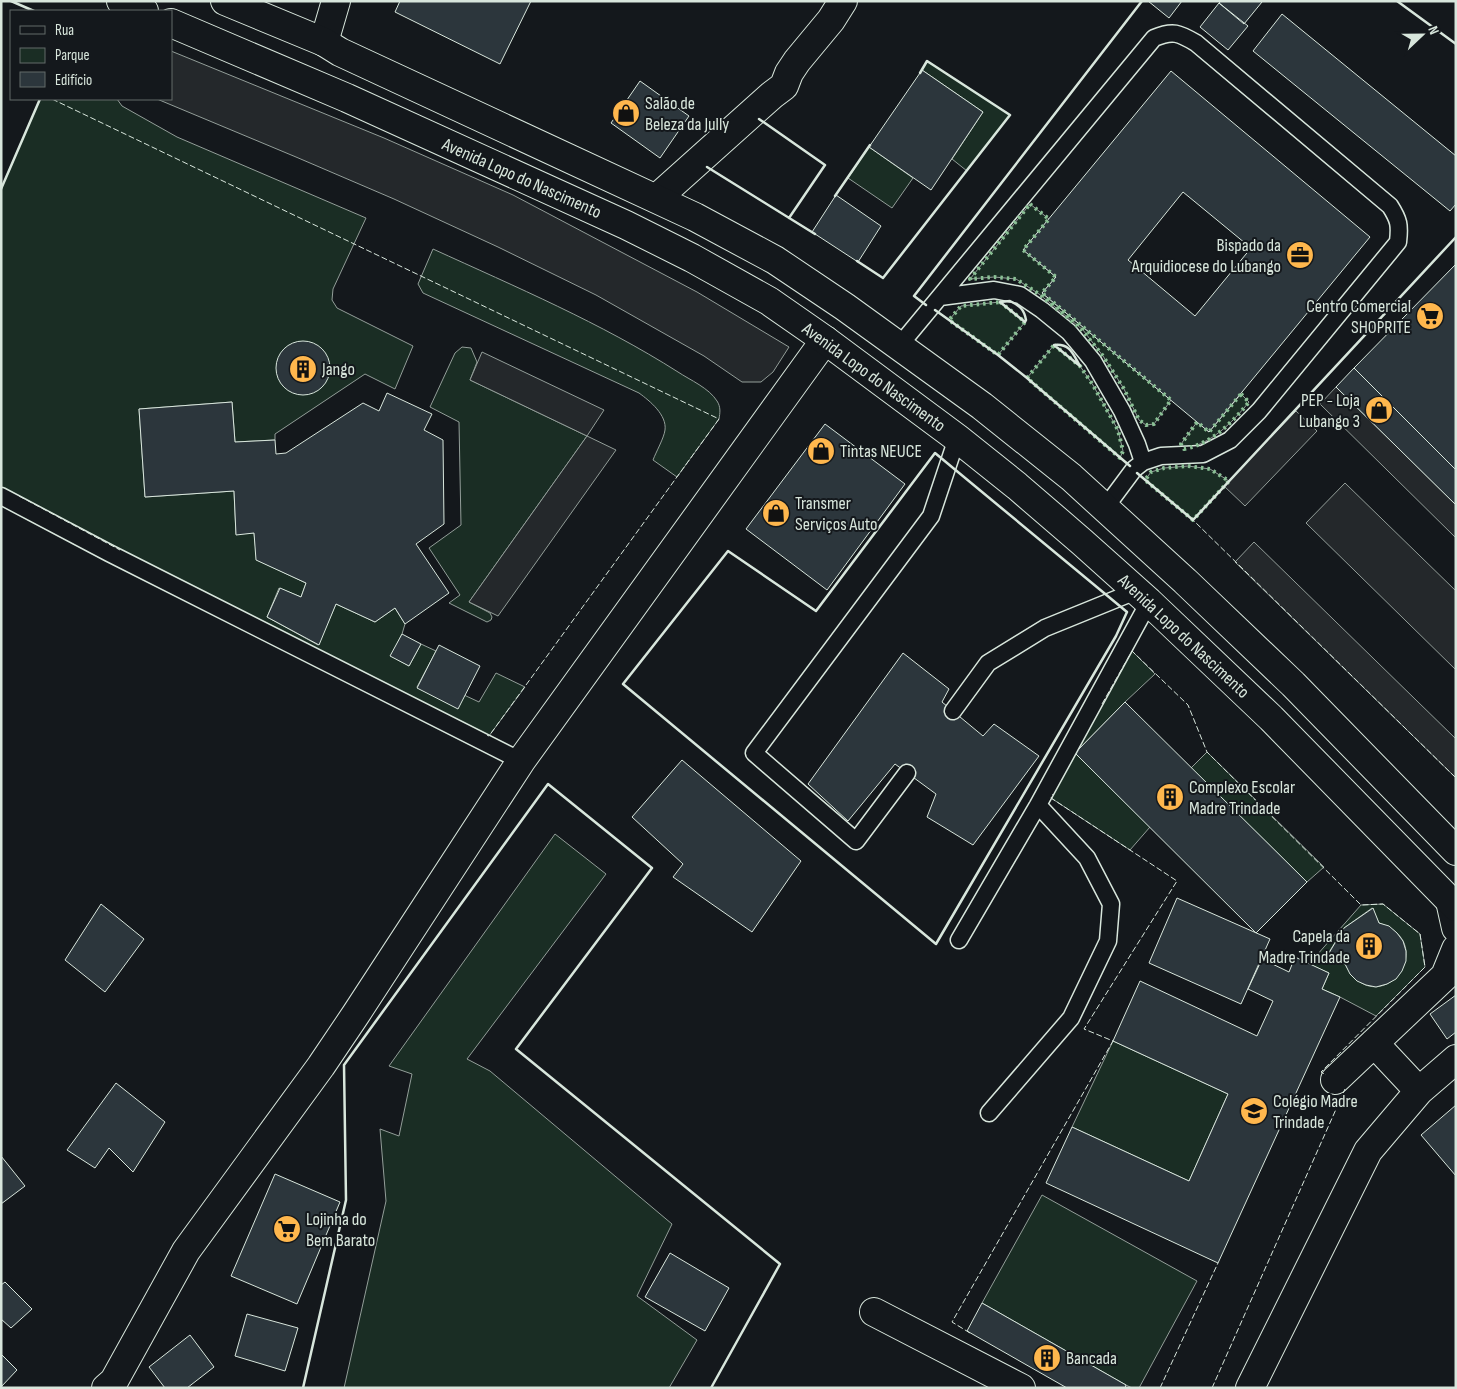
<svg xmlns="http://www.w3.org/2000/svg" width="1457" height="1389" font-family="'Sofia Sans Condensed',sans-serif">
  <style>
    .green { fill: #1a2d24; stroke: #939e99; fill-rule: evenodd }
    .parking { fill: #24282b; stroke: #939e99 }
    .building { fill: #2c363c; stroke: #d8e6dc; fill-rule: evenodd }
    .lines { fill: none; stroke-linecap: round; stroke-linejoin: round }
    .service-casing { stroke: #d8e6dc; stroke-width: 19 }
    .minor-casing { stroke: #d8e6dc; stroke-width: 30 }
    .primary-casing { stroke: #d8e6dc; stroke-width: 30 }
    .service { stroke: #14181c; stroke-width: 16 }
    .minor { stroke: #14181c; stroke-width: 28 }
    .primary { stroke: #14181c; stroke-width: 28 }
    .hedge { stroke: #8ac095; stroke-width: 4; stroke-dasharray: 2.5 4; stroke-linecap: butt }
    .fence { stroke: #d8e6dc; stroke-width: 1; stroke-dasharray: 6 2.5; stroke-linecap: butt }
    .wall { stroke: #d8e6dc; stroke-width: 2.5 }
    .labels { text-anchor: middle; stroke-width: 4; stroke-linejoin: round; paint-order: stroke }
    .poi-label { font-size: 18px; fill: #d8e6dc; stroke: #14181c; text-anchor: start }
    .street-label { font-size: 18px; fill: #d8e6dc; stroke: #14181c }
  </style>
  <rect width="100%" height="100%" fill="#14181c"/>
  <path class="green" d="M927,61L1010,115L967,171L952,159L983,112L922,70Z
    M40,99H117L122,106L177,137L366,218L333,289L332,300L337,308L413,346L395,389L365,374L275,434V440L235,442L232,402L139,409L145,497L234,491L236,534L254,533L257,560L306,583L301,597L279,588L267,617L318,645L336,604L375,622L395,608L405,624L402,634L391,656L409,666L421,644L436,651L417,687L464,695L479,702L496,673L525,687L489,736L162,573L1,487V189Z
    M869,147L913,178L892,208L848,178Z
    M1030,204L1049,219L1024,250L1056,277L1042,293L1171,400L1154,424L1146,425L1139,420L1124,389L1103,356L1083,330L1039,294L1016,279L994,277L970,279Z
    M433,249C516,287 601,323 678,372C690,380 709,388 717,401C721,407 720,413 719,419L677,477L653,460C656,452 664,438 665,430C667,415 650,401 639,393L423,293L418,284Z
    M1000,302L1025,322L998,355L949,320L961,306Z
    M1054,345L1080,366L1093,385L1118,430L1123,451L1120,458L1027,378Z
    M462,347L471,348L477,362L470,380L587,436L469,602L490,613L492,617L491,620L487,622L449,603L460,595L429,548L461,525L459,422L430,407L455,353Z
    M1241,394L1249,402C1232,423 1211,444 1184,449L1181,444L1197,422L1209,432Z
    M1188,466L1210,469L1229,481L1193,520L1145,480L1151,472L1164,468Z
    M1132,651L1155,674L1125,702L1075,753L1150,827L1130,850L1051,798Z
    M1207,752L1324,867L1307,882L1191,768Z
    M555,834L606,874L467,1059L490,1071L672,1224L637,1296L697,1340L669,1388H344L386,1201L380,1129L399,1136L412,1074L389,1066Z
    M1383,904L1420,934L1425,967L1376,1016L1340,997L1322,989L1329,973L1309,964L1361,905ZM1372,908L1379,923C1443,944 1378,1026 1345,964L1326,957L1344,928Z
    M1113,1041L1228,1094L1189,1181L1072,1127Z
    M1042,1195L1197,1281L1139,1388H1132L1126,1385L982,1303Z"/>
  <path class="parking" d="M171,51L384,138L513,195L697,292L789,347L773,372L761,382H742L704,356L596,295L498,247L394,199L296,157L157,99H171Z
    M482,352L604,410L587,436L616,450L498,616L469,602L587,436L470,380Z
    M1336,387L1456,505V538L1320,404Z
    M1296,411L1317,431L1245,506L1224,486Z
    M1345,483L1456,591V670L1306,523Z
    M1254,542L1456,739V778L1235,562Z"/>
  <path class="building" d="M400,1H531L500,64L395,12Z
    M1148,1H1182L1169,18Z
    M1221,1H1261L1262,2L1244,24L1219,3Z
    M1219,3L1248,26L1228,50L1200,27Z
    M1282,14L1456,156V204L1450,211L1253,51Z
    M922,70L983,112L931,190L869,147Z
    M1171,71L1370,237L1209,432L1042,293L1056,277L1023,250ZM1183,192L1251,248L1195,316L1128,260Z
    M640,81L689,116L660,158L611,123Z
    M836,195L881,226L858,262L812,232Z
    M1456,264V470L1354,368Z
    M276 368a27 27 0 1 1 54 0a27 27 0 1 1-54 0Z
    M1354,368L1456,470V505L1336,387Z
    M387,393L432,414L424,430L443,440L444,524L416,544L449,593L405,624L395,608L375,622L336,604L319,645L267,617L280,588L301,597L306,583L256,560L254,533L236,535L234,491L145,497L139,409L232,402L235,442L275,440L276,454L286,453L363,403L379,411Z
    M825,424L905,484L827,590L746,529Z
    M402,634L421,644L409,666L390,656Z
    M439,645L480,666L458,709L417,688Z
    M903,653L949,689L942,702L983,736L994,724L1039,756L973,845L927,817L936,794L895,764L848,821L808,784Z
    M1125,702L1307,882L1256,933L1075,753Z
    M682,760L801,861L752,932L673,877L683,864L632,817Z
    M1177,898L1270,939L1241,1004L1149,963Z
    M101,904L144,939L105,992L65,960Z
    M1373,908L1379,923L1389,926L1397,933L1403,941L1406,951V961L1402,971L1396,979L1387,984L1376,987L1366,985L1357,981L1350,974L1345,964L1326,958L1344,928Z
    M1295,957L1329,973L1322,989L1340,997L1218,1263L1046,1183L1072,1127L1189,1181L1228,1094L1113,1041L1140,981L1257,1036L1273,1001L1248,989L1262,959L1289,972Z
    M1456,995V1032L1447,1039L1430,1014Z
    M116,1083L165,1122L133,1172L109,1148L95,1168L67,1150Z
    M1456,1105V1176L1421,1135Z
    M1,1156L25,1186L1,1204Z
    M275,1174L340,1202L297,1304L231,1276Z
    M670,1253L729,1288L705,1331L645,1297Z
    M5,1282L32,1309L11,1328L1,1319V1285Z
    M982,1303L1126,1385L1125,1388H1067L967,1331Z
    M247,1314L298,1328L285,1371L235,1356Z
    M190,1335L214,1367L187,1388H165L149,1367Z
    M1,1354L17,1370L1,1387Z"/>
  <g class="lines">
    <g class="service-casing">
      <path id="service" d="M940,297L994,290L1020,295L1042,310L1069,332L1093,361L1122,411L1137,444L1143,462
        M899,346L1154,38C1173,30 1179,33 1196,43L1390,206C1399,220 1400,225 1398,242L1259,411L1230,440L1203,454L1161,456L1143,462L1134,469L1105,508
        M1,496L109,553L521,761
        M953,711L988,663L1045,628L1136,591
        M907,773L856,841L754,753L931,516L957,438
        M959,940L1038,805L1149,602
        M989,1113L1071,1018L1108,941L1111,904L1087,858L1038,805"/>
    </g>
    <g class="minor-casing">
      <path id="minor" d="M324,42L336,1
        M657,198L772,95L784,86L789,73L797,61L831,20L843,1
        M1450,901L1456,928
        M1374,1043L1419,1091
        M1335,1080L1445,976L1456,949
        M874,1312L1021,1388
        M106,1388L114,1381L186,1251L321,1066L356,1014L521,761L825,340
        M1250,1388L1368,1151L1419,1091L1456,1059"/>
    </g>
    <g class="primary-casing">
      <path id="primary" d="M121,1L144,11
        M225,1L324,42L340,52L695,217L775,260L845,307L982,406L1071,477L1185,581L1293,684L1456,851
        M171,23L347,98L626,225L692,258L769,301L825,340L957,438L1017,486L1082,542L1149,602L1271,718L1456,907"/>
    </g>
    <use href="#service" class="service"/>
    <use href="#minor" class="minor"/>
    <use href="#primary" class="primary"/>
    <path class="hedge" d="M1030,204L1049,219L1023,250L1056,277L1042,293L1171,400L1154,424L1146,425L1139,420L1124,389L1103,356L1082,330L1039,294L1016,279L994,277L970,279Z
      M1000,302L1025,322L998,355L949,320L961,306Z
      M1054,345L1080,366L1093,385L1118,430L1123,451L1120,458L1027,378Z
      M1241,394L1249,402C1232,423 1211,444 1184,449L1181,444L1197,422L1209,432Z
      M1188,466L1210,469L1229,481L1193,520L1145,480L1151,472L1164,468Z"/>
    <path class="fence" d="M52,99L719,419L489,736L487,735
      M1,189L40,99
      M1456,237L1193,520L1456,778
      M19,496L120,550
      M1102,704L1132,651L1188,705L1207,752L1361,905L1383,904L1420,934L1425,967L1321,1072L1326,1075
      M970,1333L952,1322L1113,1041L1084,1029L1177,881L1051,798L1053,794
      M1160,1388L1218,1263
      M1212,1388L1345,1089"/>
    <path class="wall" d="M11,1L34,11
      M1397,1L1456,44
      M759,119L825,165L789,218
      M707,167L815,234
      M1,189L40,99
      M835,196L870,145
      M857,261L883,278L1010,115L927,61L920,73
      M1010,301C1020,306 1024,309 1026,320L1025,322L1000,302Z
      M926,305L914,296L1142,1
      M935,310L998,355L1027,378L1130,466
      M1054,345C1070,343 1073,354 1080,366Z
      M935,453L1127,612L1116,636L936,944L623,684L728,551L816,611Z
      M1137,473L1193,520L1456,237
      M303,1388L346,1200L344,1065L548,784L652,868L516,1049L780,1264L711,1388"/>
  </g>
  <defs>
    <g id="shop-disc" transform="scale(1.4375)"><circle r="9.5" fill="#ffb74d" stroke="#14181c"/><path d="M-5-2.5h2.3a2.7 3.5 0 0 1 5.4 0H5L5.5 6h-11ZM-1.5-2.5h3a1.5 2.3 0 0 0-3 0Z" fill="#111"/></g>
    <g id="office-disc" transform="scale(1.4375)"><circle r="9.5" fill="#ffb74d" stroke="#14181c"/><path d="M-6-3h4V-5.5h4V-3h4V5H-6ZM-1-4.5V-3h2v-1.5ZM-6 0V1H6V0Z" fill="#111"/></g>
    <g id="supermarket-disc" transform="scale(1.4375)"><circle r="9.5" fill="#ffb74d" stroke="#14181c"/><path d="M-6-5.5h2.5l.6 2H6L4.5 2H-2.5L-4.4-4H-6ZM-1.5 3.2a1.3 1.3 0 1 0 .1 0ZM3 3.2a1.3 1.3 0 1 0 .1 0Z" fill="#111"/></g>
    <g id="building-disc" transform="scale(1.4375)"><circle r="9.5" fill="#ffb74d" stroke="#14181c"/><path d="M-4-6H4V6H1V3H-1V6H-4ZM-2.5-4.3h1.7v1.8h-1.7ZM.8-4.3h1.7v1.8H.8ZM-2.5-1h1.7V.8h-1.7ZM.8-1h1.7V.8H.8Z" fill="#111"/></g>
    <g id="school-disc" transform="scale(1.4375)"><circle r="9.5" fill="#ffb74d" stroke="#14181c"/><path d="M0-5L7-2L0 1L-7-2ZM-4 1L0 2.5L4 1V4Q0 6-4 4Z" fill="#111"/></g>
  </defs>
  <g fill-rule="evenodd">
    <use href="#shop-disc" x="626" y="113"/>
    <use href="#office-disc" x="1300" y="255"/>
    <use href="#supermarket-disc" x="1430" y="316"/>
    <use href="#building-disc" x="303" y="369"/>
    <use href="#shop-disc" x="1379" y="410"/>
    <use href="#shop-disc" x="821" y="451"/>
    <use href="#shop-disc" x="776" y="513"/>
    <use href="#building-disc" x="1170" y="797"/>
    <use href="#building-disc" x="1369" y="946"/>
    <use href="#school-disc" x="1254" y="1111"/>
    <use href="#supermarket-disc" x="287" y="1229"/>
    <use href="#building-disc" x="1047" y="1358"/>
  </g>
  <g class="labels">
    <g class="poi-label">
      <text x="645" y="109">Salão de<tspan x="645" dy="21">Beleza da Jully</tspan></text>
      <text x="1281" y="251" text-anchor="end">Bispado da<tspan x="1281" dy="21">Arquidiocese do Lubango</tspan></text>
      <text x="1411" y="312" text-anchor="end">Centro Comercial<tspan x="1411" dy="21">SHOPRITE</tspan></text>
      <text x="322" y="375">Jango</text>
      <text x="1360" y="406" text-anchor="end">PEP - Loja<tspan x="1360" dy="21">Lubango 3</tspan></text>
      <text x="840" y="457">Tintas NEUCE</text>
      <text x="795" y="509">Transmer<tspan x="795" dy="21">Serviços Auto</tspan></text>
      <text x="1189" y="793">Complexo Escolar<tspan x="1189" dy="21">Madre Trindade</tspan></text>
      <text x="1350" y="942" text-anchor="end">Capela da<tspan x="1350" dy="21">Madre Trindade</tspan></text>
      <text x="1273" y="1107">Colégio Madre<tspan x="1273" dy="21">Trindade</tspan></text>
      <text x="306" y="1225">Lojinha do<tspan x="306" dy="21">Bem Barato</tspan></text>
      <text x="1066" y="1364">Bancada</text>
    </g>
    <g class="street-label">
      <text transform="translate(522 178) rotate(24)" y="6">Avenida Lopo do Nascimento</text>
      <text transform="translate(874 377) rotate(36)" y="6">Avenida Lopo do Nascimento</text>
      <text transform="translate(1184 636) rotate(43)" y="6">Avenida Lopo do Nascimento</text>
    </g>
  </g>
  <rect width="1457" height="1389" fill="none" stroke="#d8e6dc" stroke-width="5"/>
  <rect x="10" y="10" width="162" height="90" fill="#14181c" stroke="#626a69"/>
  <rect x="20" y="26" width="25" height="8" fill="#14181c" stroke="#626a69"/>
  <text x="55" y="35" font-size="15" fill="#d8e6dc">Rua</text>
  <rect x="20" y="48" width="25" height="15" fill="#1a2d24" stroke="#626a69"/>
  <text x="55" y="60" font-size="15" fill="#d8e6dc">Parque</text>
  <rect x="20" y="72" width="25" height="15" fill="#2c363c" stroke="#626a69"/>
  <text x="55" y="85" font-size="15" fill="#d8e6dc">Edifício</text>
  <g transform="translate(1422 35) rotate(68)" stroke="#14181c" stroke-width="4" paint-order="stroke">
  <path d="M0-4L9 19L0 12L-9 19Z" fill="#d8e6dc"/>
  <text y="-8" font-size="14" font-weight="bold" text-anchor="middle" fill="#d8e6dc">N</text>
  </g>
</svg>
